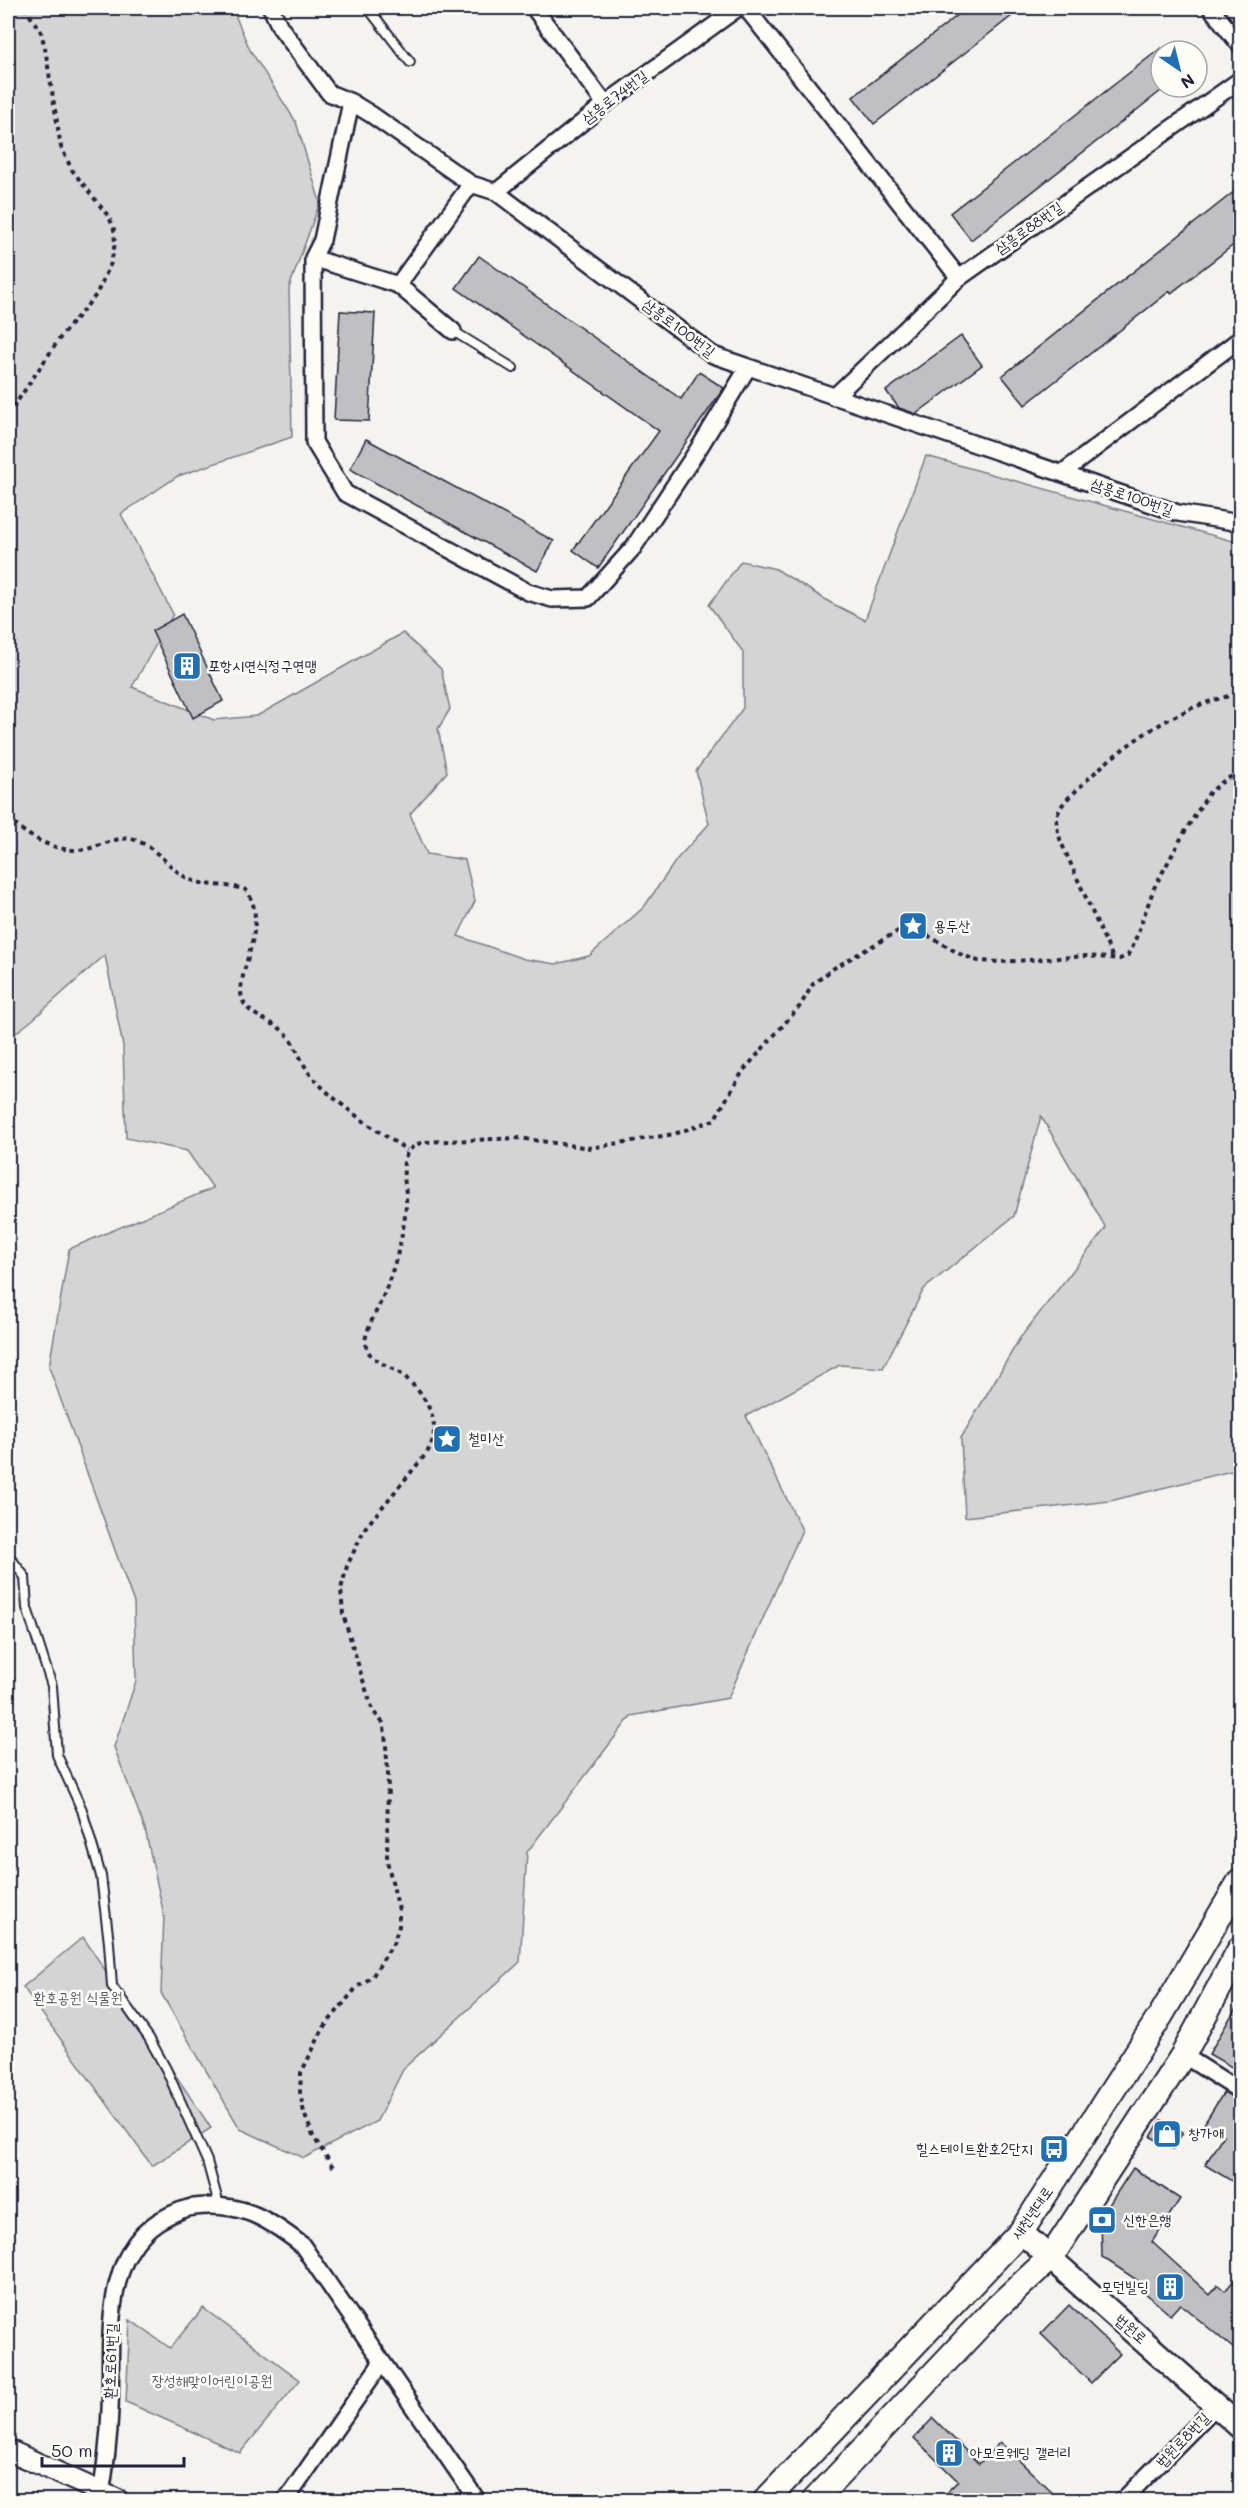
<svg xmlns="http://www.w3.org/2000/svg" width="1248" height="2508" font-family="Mali,'Poor Story',sans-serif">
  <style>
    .green { fill: #d5d4d5; stroke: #7c7b88; stroke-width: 1.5 }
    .building { fill: #c0bfc2; stroke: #22223b; stroke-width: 1.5 }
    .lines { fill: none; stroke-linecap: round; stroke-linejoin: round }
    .service-casing { stroke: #22223b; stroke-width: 12 }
    .minor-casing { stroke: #22223b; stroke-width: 20 }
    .tertiary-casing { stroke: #22223b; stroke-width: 24 }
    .secondary-casing { stroke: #22223b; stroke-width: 27 }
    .primary-casing { stroke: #22223b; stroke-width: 28 }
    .path { stroke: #22223b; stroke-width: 4; stroke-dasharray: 4.5 4.5; stroke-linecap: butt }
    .service { stroke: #fdfcf7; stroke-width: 8 }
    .minor { stroke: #fdfcf7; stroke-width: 15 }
    .tertiary { stroke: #fdfcf7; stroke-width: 20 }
    .secondary { stroke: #fdfcf7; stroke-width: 22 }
    .primary { stroke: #fdfcf7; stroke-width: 24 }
    .labels { text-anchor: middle; stroke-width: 5; stroke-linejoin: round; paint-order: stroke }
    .street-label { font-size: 15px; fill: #22223b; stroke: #fdfcf7 }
    .poi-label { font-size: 15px; fill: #22223b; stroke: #fdfcf7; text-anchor: start }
    .park-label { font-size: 15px; fill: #585769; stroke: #fdfcf7 }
  </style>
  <rect width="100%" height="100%" fill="#f4f3ef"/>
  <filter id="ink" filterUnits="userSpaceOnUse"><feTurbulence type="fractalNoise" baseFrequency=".0167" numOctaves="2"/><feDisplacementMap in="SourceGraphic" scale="12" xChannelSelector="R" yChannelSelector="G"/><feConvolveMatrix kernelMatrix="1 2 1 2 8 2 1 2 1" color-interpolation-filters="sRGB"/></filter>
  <g filter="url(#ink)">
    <path class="green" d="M8,8H232L250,50L296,122L320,202L289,288L292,437L178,476L121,514L173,614L132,687L214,720L257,716L403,633L441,669L450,709L438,729L447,772L410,814L427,854L465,860L475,901L458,936L524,959L556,964L589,956L644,907L677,859L709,824L696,771L743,708V652L709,605L741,561L776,569L831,603L865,620L926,456L1240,543V1476L1231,1471L1110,1501L965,1517L961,1438L1020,1338L1106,1228L1041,1116L1014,1216L924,1289L883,1368L840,1365L746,1416L802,1530L728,1698L631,1716L527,1852L520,1962L404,2068L377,2121L304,2158L240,2129L161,1993L164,1915L145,1829L114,1747L136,1681L134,1603L49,1367L69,1249L213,1188L187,1151L126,1138L123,1046L105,955L31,1021L8,1039Z
      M83,1937L211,2128L152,2166L23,1987Z
      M203,2308L300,2380L240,2453L126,2402L130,2320L170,2348Z"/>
    <path class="building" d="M967,8H1022L874,124L853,97Z
      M1161,48V91L971,240L950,213Z
      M1240,187V240L1171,293L1170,291L1025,405L1002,376Z
      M479,256L681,399L699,372L724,388L598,568L573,550L659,431L456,288Z
      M340,311L375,313L369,421L334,420Z
      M961,336L982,365L916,414L899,408L886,391Z
      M366,439L554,541L537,571L350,469Z
      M182,614L223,701L193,718L152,631Z
      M1240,2001V2080L1234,2076L1237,2070L1209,2054Z
      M1224,2092L1240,2101V2186L1205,2165L1223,2135L1204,2124Z
      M1161,2120L1183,2132L1173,2149L1151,2137Z
      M1133,2168L1180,2199L1152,2242L1210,2295L1218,2285L1225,2291L1240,2273V2354L1180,2304L1170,2315L1142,2290L1146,2286L1102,2257L1101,2217Z
      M1069,2305L1120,2354L1091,2383L1041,2334Z
      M933,2418L979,2464L1000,2442L1060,2500H939L958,2481L914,2438Z"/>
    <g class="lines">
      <g class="service-casing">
        <path id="service" d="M368,8L410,62
          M453,331L513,368
          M8,1555L25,1577L27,1608L52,1686L57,1755L82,1810L101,1876L109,1943L112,1986L149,2038L166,2069L207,2161L219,2205"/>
      </g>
      <g class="minor-casing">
        <path id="minor" d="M271,8L280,27L329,93L351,102L372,115L471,184L496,192L713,355L1178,513L1240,523
          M534,8L605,104
          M746,8L959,278
          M1211,8L1240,45
          M351,102L322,240L313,258L314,442L345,493L528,592L552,599L588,598L633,548L699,448L747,369
          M496,192L605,104L738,8
          M313,258L398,285
          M453,331L398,285L471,184
          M834,397L959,278L1240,80
          M1062,473L1240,339
          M1183,2055L1240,2091
          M100,2500C105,2471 109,2440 110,2410C113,2345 98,2250 168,2216C177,2212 184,2208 194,2207C240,2202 266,2217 302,2245L477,2500
          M286,2500L382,2362
          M1123,2500L1217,2405"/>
      </g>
      <g class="tertiary-casing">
        <path id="tertiary" d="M8,2450L118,2500"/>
      </g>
      <g class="secondary-casing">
        <path id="secondary" d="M1021,2232L1240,2427"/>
      </g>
      <g class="primary-casing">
        <path id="primary" d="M766,2500L1021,2232L1161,2015L1240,1881
          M815,2500L996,2308L1051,2257L1183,2055L1240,1949"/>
      </g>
      <path class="path" d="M8,415L62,335L96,295L111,263L115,243L114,229L109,217L72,170L61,147L45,48L41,32L25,8
        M8,817C26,838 62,856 91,848C105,844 120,835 135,840C156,847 169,868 187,878C206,888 227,883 246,890C272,925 232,977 243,1001C249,1016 272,1021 283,1031C296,1043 300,1061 310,1074C334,1103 376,1130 407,1150
        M1112,956L1061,842C1058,832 1054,821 1059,811C1063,801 1073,794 1080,787C1121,745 1182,703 1240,694
        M333,2167L313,2136L304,2113L300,2092L301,2073L324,2027L357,1987L372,1977L394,1942L399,1926V1910L387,1861L388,1772L385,1733L383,1723L373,1711L361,1674L343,1614L341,1589L347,1566L365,1528L426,1454C445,1426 427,1397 405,1377C390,1364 367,1363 365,1341C368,1324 378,1310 384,1294C395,1267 404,1234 406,1205C408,1180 392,1152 423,1142L519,1138L590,1148L674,1134L714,1120L743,1071L800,1006L813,984L834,968L905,927L918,930L960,954L978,961L1001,962L1087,956L1120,959L1128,955L1133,946L1154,888L1184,833L1209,793L1226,779L1240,773"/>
      <use href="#service" class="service"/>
      <use href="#minor" class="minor"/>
      <use href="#tertiary" class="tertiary"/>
      <use href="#secondary" class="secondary"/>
      <use href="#primary" class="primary"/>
    </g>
  </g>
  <defs>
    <g id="building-square" transform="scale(1.5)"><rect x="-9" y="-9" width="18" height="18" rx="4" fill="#1f6fb2" stroke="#fdfcf7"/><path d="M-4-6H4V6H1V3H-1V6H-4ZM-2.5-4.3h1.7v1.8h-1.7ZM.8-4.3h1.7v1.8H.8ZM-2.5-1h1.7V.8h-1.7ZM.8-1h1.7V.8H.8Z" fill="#fff"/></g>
    <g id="sight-square" transform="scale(1.5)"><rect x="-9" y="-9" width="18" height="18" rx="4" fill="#1f6fb2" stroke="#fdfcf7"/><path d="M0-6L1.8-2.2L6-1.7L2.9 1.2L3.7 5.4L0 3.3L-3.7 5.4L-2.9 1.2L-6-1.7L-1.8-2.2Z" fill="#fff"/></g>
    <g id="shop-square" transform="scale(1.5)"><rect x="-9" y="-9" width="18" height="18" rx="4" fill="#1f6fb2" stroke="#fdfcf7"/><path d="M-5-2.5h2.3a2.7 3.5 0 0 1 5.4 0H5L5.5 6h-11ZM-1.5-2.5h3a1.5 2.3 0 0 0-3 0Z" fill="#fff"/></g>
    <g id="bus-square" transform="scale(1.5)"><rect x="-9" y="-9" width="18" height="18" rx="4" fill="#1f6fb2" stroke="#fdfcf7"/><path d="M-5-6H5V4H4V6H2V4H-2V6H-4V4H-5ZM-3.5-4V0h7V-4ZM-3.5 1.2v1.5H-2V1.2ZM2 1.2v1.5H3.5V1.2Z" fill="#fff"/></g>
    <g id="bank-square" transform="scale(1.5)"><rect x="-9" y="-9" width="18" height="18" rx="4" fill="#1f6fb2" stroke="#fdfcf7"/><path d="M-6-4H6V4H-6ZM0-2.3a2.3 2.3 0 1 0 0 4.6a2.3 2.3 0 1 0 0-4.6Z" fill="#fff"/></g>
  </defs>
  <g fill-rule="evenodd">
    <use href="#building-square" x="187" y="666"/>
    <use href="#sight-square" x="913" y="926"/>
    <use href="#sight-square" x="447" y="1439"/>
    <use href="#shop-square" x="1167" y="2134"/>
    <use href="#bus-square" x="1054" y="2149"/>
    <use href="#bank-square" x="1102" y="2220"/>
    <use href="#building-square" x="1170" y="2287"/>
    <use href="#building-square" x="949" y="2453"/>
  </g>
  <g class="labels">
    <g class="street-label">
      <text transform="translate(615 97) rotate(-37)" y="5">삼흥로74번길</text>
      <text transform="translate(1029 228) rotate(-35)" y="5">삼흥로88번길</text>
      <text transform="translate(679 328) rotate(37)" y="5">삼흥로100번길</text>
      <text transform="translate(1132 497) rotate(19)" y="5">삼흥로100번길</text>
      <text transform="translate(1032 2213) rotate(-55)" y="5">새천년대로</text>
      <text transform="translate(1131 2329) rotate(41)" y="5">법원로</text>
      <text transform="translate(111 2361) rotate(-88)" y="5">환호로61번길</text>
      <text transform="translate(1183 2440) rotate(-46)" y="5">법원로8번길</text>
    </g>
    <g class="poi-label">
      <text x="208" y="671">포항시연식정구연맹</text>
      <text x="934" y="931">용두산</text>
      <text x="468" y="1444">철미산</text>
      <text x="1188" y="2139">창가애</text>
      <text x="1033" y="2154" text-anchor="end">힐스테이트환호2단지</text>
      <text x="1123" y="2225">신한은행</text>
      <text x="1149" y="2292" text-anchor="end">모던빌딩</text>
      <text x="970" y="2458">아모르웨딩 갤러리</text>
    </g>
    <g class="park-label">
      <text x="78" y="2003">환호공원 식물원</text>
      <text x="212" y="2386">장성해맞이어린이공원</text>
    </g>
  </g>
  <rect width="1248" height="2508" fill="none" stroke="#fdfcf7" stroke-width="30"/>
  <rect x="15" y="15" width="1218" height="2478" fill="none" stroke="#22223b" stroke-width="2" filter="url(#ink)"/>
  <g transform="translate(1179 69) rotate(145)"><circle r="28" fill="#fdfcf7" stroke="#a5a5ac" stroke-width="1.5"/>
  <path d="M0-4.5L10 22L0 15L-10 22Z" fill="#1f6fb2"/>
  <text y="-9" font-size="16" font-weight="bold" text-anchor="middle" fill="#22223b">N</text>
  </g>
  <path d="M42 2457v9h142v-9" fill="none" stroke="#22223b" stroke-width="3"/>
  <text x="51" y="2457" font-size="18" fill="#22223b" stroke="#fdfcf7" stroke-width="4.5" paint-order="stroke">50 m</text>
</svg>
